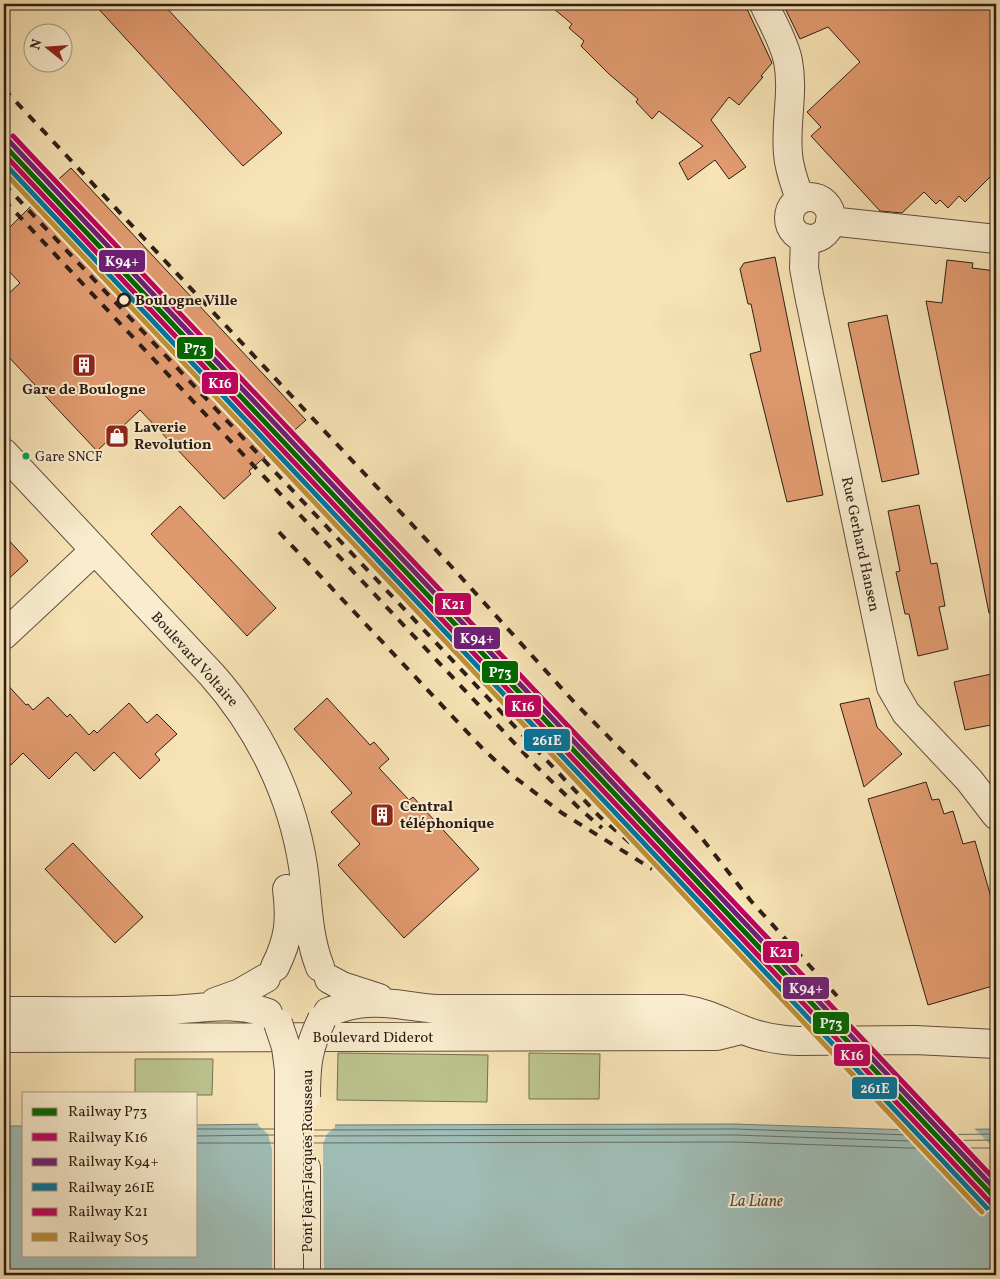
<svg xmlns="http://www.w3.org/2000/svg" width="1000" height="1279" font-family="Vollkorn,serif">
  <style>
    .green { fill: #bcc48e; stroke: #747052 }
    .water { fill: #9fbdb6; stroke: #717d76 }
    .pier { fill: #f7e3b5 }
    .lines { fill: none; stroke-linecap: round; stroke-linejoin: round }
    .shore { stroke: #666d66; stroke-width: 1 }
    .building { fill: #e29b70; stroke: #2d1d16 }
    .minor-casing { stroke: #604e3e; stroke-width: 30 }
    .minor { stroke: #faedcf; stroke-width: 28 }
    .rail { stroke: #2d1d16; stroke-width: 4; stroke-dasharray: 9 9; stroke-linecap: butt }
    .minor-bridge-casing { stroke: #604e3e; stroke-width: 30; stroke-linecap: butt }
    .minor-bridge { stroke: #faedcf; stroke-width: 28 }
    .rail-1-casing { stroke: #faedcf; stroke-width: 9 }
    .rail-2-casing { stroke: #faedcf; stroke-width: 9 }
    .rail-3-casing { stroke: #faedcf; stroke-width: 9 }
    .rail-4-casing { stroke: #faedcf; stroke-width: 9 }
    .rail-5-casing { stroke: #faedcf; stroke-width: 9 }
    .rail-6-casing { stroke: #faedcf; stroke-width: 9 }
    .rail-1 { stroke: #060; stroke-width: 5 }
    .rail-2 { stroke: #bf005f; stroke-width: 5 }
    .rail-3 { stroke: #6e1e78; stroke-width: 5 }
    .rail-4 { stroke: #0075a1; stroke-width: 5 }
    .rail-5 { stroke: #bf005f; stroke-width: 5 }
    .rail-6 { stroke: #bf9035; stroke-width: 5 }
    .stop-dot { fill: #faedcf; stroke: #2d1d16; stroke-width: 2.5 }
    .bus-dot { fill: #00a651; stroke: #faedcf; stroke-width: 2 }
    .labels { text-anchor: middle; stroke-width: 4; stroke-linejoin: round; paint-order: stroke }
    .bus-label { font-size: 14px; fill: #2d1d16; stroke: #faedcf; text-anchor: start }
    .stop-label { font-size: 15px; font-weight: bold; fill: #2d1d16; stroke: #faedcf; text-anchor: start }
    .poi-label { font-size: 15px; font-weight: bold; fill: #2d1d16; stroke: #faedcf; text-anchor: start }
    .street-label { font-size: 15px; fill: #2d1d16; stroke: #faedcf }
    .water-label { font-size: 16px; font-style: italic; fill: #4f4d46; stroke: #faedcf }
    .line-badge { stroke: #faedcf; stroke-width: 2 }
    .badge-label { font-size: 14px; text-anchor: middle; font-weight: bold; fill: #fff }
  </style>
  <rect width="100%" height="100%" fill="#f7e3b5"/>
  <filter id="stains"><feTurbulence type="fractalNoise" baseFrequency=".004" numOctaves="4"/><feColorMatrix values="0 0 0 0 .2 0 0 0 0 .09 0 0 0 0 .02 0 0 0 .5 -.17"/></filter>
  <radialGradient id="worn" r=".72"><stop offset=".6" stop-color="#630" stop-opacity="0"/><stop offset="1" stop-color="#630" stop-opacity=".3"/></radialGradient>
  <path class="green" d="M338,1053L488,1055L487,1102L337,1100Z
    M529,1053L600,1054L599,1099H529Z
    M135,1059H213L212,1095H196V1093H135Z"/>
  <path class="water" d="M273,1124L328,1125L735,1124L909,1130L996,1129V1275H4V1126H24V1255H196V1125Z"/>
  <path class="pier" d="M258,1122L335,1123V1127L327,1134L323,1144L324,1275H272V1149L268,1134L258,1125Z
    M914,1127H973L983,1137L996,1151V1213Z"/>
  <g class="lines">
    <path class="shore" d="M196,1129H274
      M304,1130L735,1129L909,1135L996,1134
      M196,1136L274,1135
      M304,1136L735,1135L909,1141L996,1140
      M196,1143H274
      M304,1143L735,1142L909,1148H996"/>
  </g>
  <path class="building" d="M94,4H163L282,133L243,166Z
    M548,4H740L748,11L772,63L761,76L763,77L739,105L729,97L711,120L746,167L729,179L715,160L688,180L679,163L703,146L659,111L652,119L636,102L638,99L609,74L581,46L584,41L569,28L572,24Z
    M783,4H996V171L965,202L959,196L948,208L940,200L936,204L924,192L902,213L880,211L811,136L821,127L807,112L860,62L828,27L800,39Z
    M71,168L306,420L249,471L251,474L224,499L140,410L97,451L4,352V298L20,283L4,266V233L31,206L30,205Z
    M775,257L823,495L787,502L750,354L761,351L751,304H748L740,269L744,263Z
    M947,260L973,263L972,268L996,271V300L992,299L996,320V612L989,613L926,301L942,303Z
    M887,315L919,474L882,482L848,323Z
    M919,505L931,564L937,563L945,606L939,607L948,649L918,656L909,614H905L896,572L900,571L888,511Z
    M180,506L276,608L247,636L151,534Z
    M4,535L28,561L4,583Z
    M996,673V724L965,730L954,682Z
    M4,681L26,705L28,704L33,710L48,697L67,717L70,714L89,735L94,730L97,733L129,703L147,723L157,714L177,734L155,754L160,760L140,779L114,752L94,771L76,752L49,779L23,753L11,765L4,757Z
    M327,698L370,745L374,742L389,759L379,768L409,800L413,797L479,869L404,938L338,865L360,844L331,812L352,793L294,729Z
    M869,698L877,727L902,754L864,787L840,704Z
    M926,782L932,800L939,799L944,814L953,811L963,844L975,841L996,915V985L928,1005L868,799Z
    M73,843L143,917L115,943L45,869Z"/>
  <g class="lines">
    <g class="minor-casing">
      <path id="minor" d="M764,4C772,22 784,41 788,61C794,92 785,123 788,154C789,170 795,184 800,199
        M789 218a21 21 0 1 1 42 0a21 21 0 1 1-42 0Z
        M830,221L996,239
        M805,238L804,268L809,295L891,687L906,713L969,780L996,815
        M4,453L212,675C259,728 292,795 303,866C308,900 307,934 320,967
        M4,635L95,550
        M275,967C289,939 291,920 287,889
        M329,979L342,986L379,998
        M215,1002L240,993L266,978
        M4,1011C56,1011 109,1012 161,1010C200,1010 230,1000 268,1013
        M328,1012C338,1009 348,1005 358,1004C384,1000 411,1007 436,1009H683C704,1012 721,1021 741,1029C759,1037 778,1040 798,1041L915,1040L996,1044
        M4,1038L717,1036L741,1030
        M306,1168V1275"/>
    </g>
    <use href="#minor" class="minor"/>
    <path class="rail" d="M4,89L450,565L574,702L651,780L697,832L751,901L837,996
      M4,184L600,817L675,881L716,913L757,949L799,990
      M4,200L536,766L580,809L602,828
      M279,532L484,750L509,773L562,813L652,869"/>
    <g class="minor-bridge-casing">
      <path id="minor-bridge" d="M278,1023L286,1047L289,1070V1275
        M306,1097C306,1064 308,1048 322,1019"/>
    </g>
    <use href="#minor-bridge" class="minor-bridge"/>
    <g class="rail-1-casing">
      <path id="rail-1" d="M4,145L996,1199"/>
    </g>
    <g class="rail-2-casing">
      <path id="rail-2" d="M4,154L991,1203"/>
    </g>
    <g class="rail-3-casing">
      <path id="rail-3" d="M9,141L996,1190"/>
    </g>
    <g class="rail-4-casing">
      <path id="rail-4" d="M4,163L987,1208"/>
    </g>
    <g class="rail-5-casing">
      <path id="rail-5" d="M13,136L996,1181"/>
    </g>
    <g class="rail-6-casing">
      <path id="rail-6" d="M4,172L982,1212"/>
    </g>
    <use href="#rail-1" class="rail-1"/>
    <use href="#rail-2" class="rail-2"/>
    <use href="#rail-3" class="rail-3"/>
    <use href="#rail-4" class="rail-4"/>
    <use href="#rail-5" class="rail-5"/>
    <use href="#rail-6" class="rail-6"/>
  </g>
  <defs>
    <g id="building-square" transform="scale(1.25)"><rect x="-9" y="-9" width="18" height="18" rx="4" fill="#8f2418" stroke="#faedcf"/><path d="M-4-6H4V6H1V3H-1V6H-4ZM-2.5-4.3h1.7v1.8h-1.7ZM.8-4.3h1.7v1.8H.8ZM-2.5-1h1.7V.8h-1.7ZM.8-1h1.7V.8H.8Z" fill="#fff"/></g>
    <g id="shop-square" transform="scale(1.25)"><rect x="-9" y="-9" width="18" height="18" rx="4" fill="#8f2418" stroke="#faedcf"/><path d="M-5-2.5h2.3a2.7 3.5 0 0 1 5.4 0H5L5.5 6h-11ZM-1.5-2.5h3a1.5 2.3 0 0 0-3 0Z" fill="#fff"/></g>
  </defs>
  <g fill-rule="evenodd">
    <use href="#building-square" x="84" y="365"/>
    <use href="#shop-square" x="117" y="436"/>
    <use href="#building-square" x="382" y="815"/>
  </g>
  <circle class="stop-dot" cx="124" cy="300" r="6"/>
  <circle class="bus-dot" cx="26" cy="456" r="4.5"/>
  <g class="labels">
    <g class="bus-label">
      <text x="35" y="461">Gare SNCF</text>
    </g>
    <g class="stop-label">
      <text x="135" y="305">Boulogne Ville</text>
    </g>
    <g class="poi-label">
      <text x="84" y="394" text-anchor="middle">Gare de Boulogne</text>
      <text x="134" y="432">Laverie<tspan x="134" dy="17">Revolution</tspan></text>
      <text x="400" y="811">Central<tspan x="400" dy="17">téléphonique</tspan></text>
    </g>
    <g class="street-label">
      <text transform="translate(861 544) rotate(78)" y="5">Rue Gerhard Hansen</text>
      <text transform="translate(195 659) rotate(48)" y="5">Boulevard Voltaire</text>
      <text x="373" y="1042">Boulevard Diderot</text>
      <text transform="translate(307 1161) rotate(-90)" y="5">Pont Jean-Jacques Rousseau</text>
    </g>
    <g class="water-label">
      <text x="756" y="1206">La Liane</text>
    </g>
  </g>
  <g class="line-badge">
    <rect x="98" y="249" width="48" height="24" rx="5" fill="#6e1e78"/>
    <rect x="176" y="336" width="38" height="24" rx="5" fill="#060"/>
    <rect x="201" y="371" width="38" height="24" rx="5" fill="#bf005f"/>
    <rect x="434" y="592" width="38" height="24" rx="5" fill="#bf005f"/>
    <rect x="453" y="626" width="48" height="24" rx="5" fill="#6e1e78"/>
    <rect x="481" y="660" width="38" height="24" rx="5" fill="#060"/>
    <rect x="504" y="694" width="38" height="24" rx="5" fill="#bf005f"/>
    <rect x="523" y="728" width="48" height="24" rx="5" fill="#0075a1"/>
    <rect x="762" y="940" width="38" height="24" rx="5" fill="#bf005f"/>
    <rect x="782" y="976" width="48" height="24" rx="5" fill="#6e1e78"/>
    <rect x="812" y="1011" width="38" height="24" rx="5" fill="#060"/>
    <rect x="833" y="1043" width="38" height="24" rx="5" fill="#bf005f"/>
    <rect x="851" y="1076" width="47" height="24" rx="5" fill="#0075a1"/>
  </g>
  <g class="badge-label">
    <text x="122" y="266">K94+</text>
    <text x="195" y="353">P73</text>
    <text x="220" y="388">K16</text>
    <text x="453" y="609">K21</text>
    <text x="477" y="643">K94+</text>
    <text x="500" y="677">P73</text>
    <text x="523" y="711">K16</text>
    <text x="547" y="745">261E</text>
    <text x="781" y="957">K21</text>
    <text x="806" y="993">K94+</text>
    <text x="831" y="1028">P73</text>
    <text x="852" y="1060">K16</text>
    <text x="875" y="1093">261E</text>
  </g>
  <rect width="1000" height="1279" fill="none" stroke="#f7e3b5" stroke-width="20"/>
  <rect x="5" y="5" width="990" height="1269" fill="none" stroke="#2d1d16" stroke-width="2.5"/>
  <rect x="10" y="10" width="980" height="1259" fill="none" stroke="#2d1d16"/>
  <rect x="22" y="1092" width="175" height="165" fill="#faedcf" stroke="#a89a85"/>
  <rect x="32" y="1108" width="25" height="8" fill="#006600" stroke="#a89a85"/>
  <text x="68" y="1116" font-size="15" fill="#2d1d16">Railway P73</text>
  <rect x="32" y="1133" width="25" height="8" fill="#bf005f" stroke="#a89a85"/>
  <text x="68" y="1142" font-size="15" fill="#2d1d16">Railway K16</text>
  <rect x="32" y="1158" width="25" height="8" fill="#6e1e78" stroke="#a89a85"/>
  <text x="68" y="1166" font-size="15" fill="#2d1d16">Railway K94+</text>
  <rect x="32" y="1183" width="25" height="8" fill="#0075a1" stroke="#a89a85"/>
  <text x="68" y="1192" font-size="15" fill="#2d1d16">Railway 261E</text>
  <rect x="32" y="1208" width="25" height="8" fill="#bf005f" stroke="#a89a85"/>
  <text x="68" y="1216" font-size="15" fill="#2d1d16">Railway K21</text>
  <rect x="32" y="1233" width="25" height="8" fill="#bf9035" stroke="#a89a85"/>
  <text x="68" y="1242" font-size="15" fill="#2d1d16">Railway S05</text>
  <g transform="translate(48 48) rotate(287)"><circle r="24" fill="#faedcf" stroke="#a89a85"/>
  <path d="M0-4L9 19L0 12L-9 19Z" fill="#8f2418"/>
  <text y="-8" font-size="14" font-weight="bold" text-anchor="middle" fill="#2d1d16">N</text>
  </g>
  <rect width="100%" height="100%" filter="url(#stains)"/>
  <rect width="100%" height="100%" fill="url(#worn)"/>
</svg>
